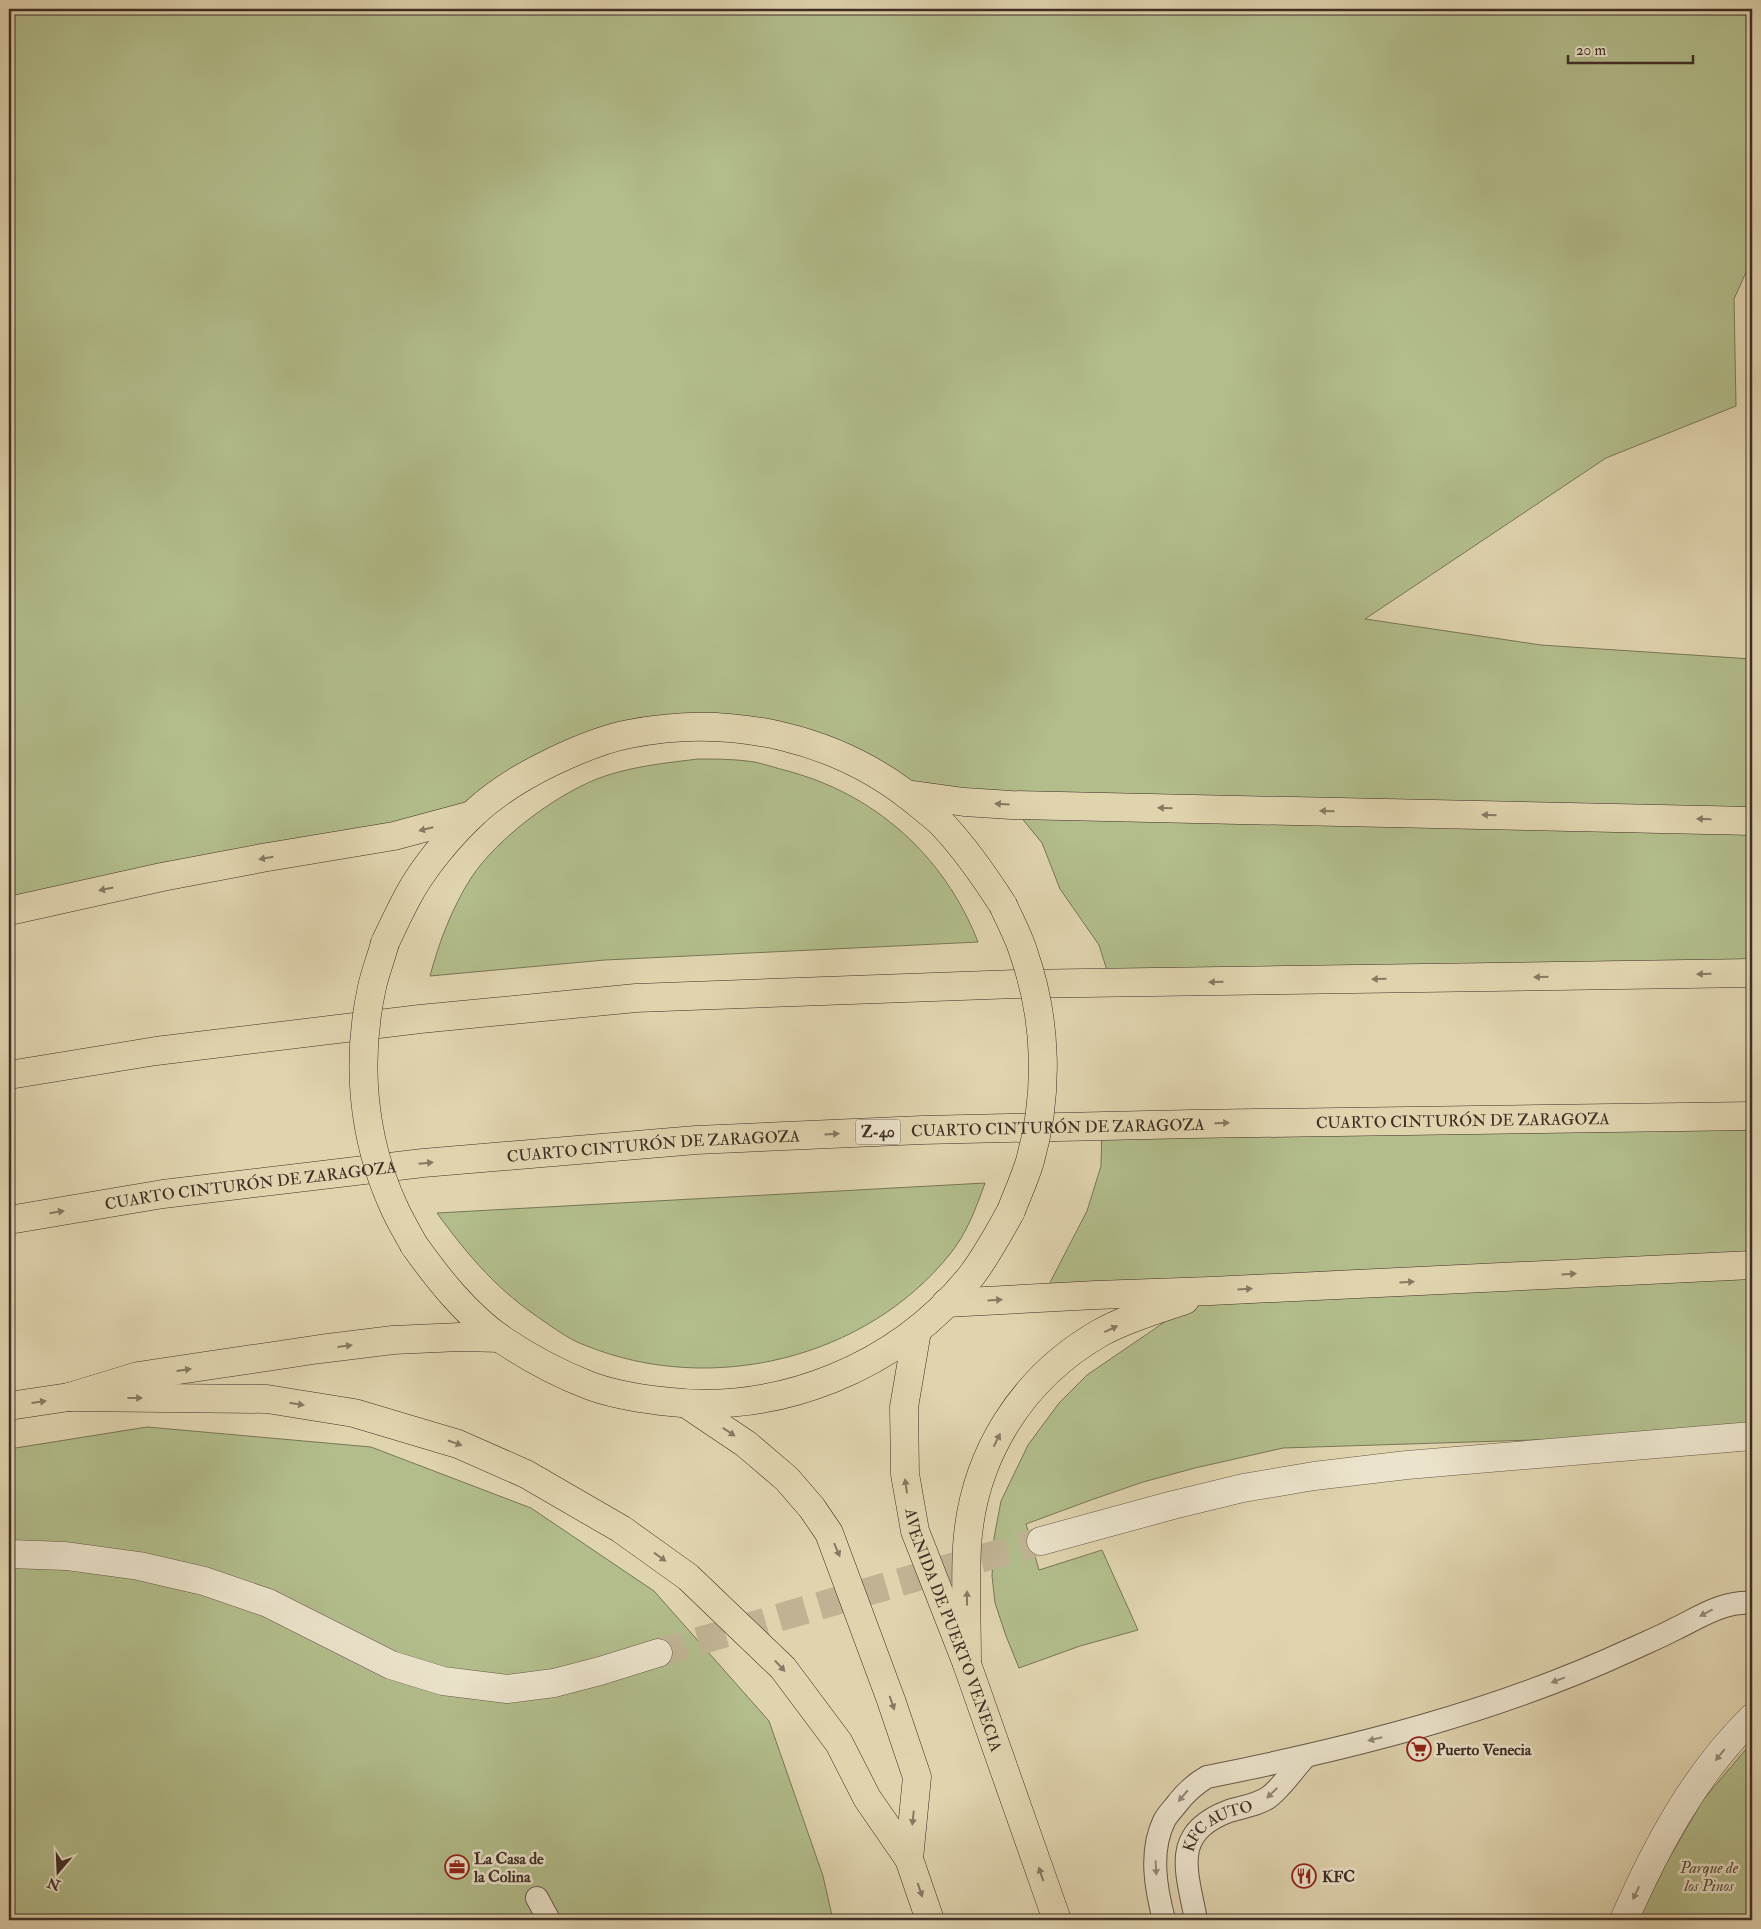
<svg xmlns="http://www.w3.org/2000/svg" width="1761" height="1929" font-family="'IM FELL Double Pica',serif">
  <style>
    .green { fill: #b2bd8b; stroke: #787658 }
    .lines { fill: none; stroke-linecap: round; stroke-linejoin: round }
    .tertiary-tunnel { stroke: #c0b394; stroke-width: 28; stroke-dasharray: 28 14; stroke-linecap: butt }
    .service-casing { stroke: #675848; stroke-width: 24 }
    .tertiary-casing { stroke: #675848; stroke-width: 29 }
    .primary-casing { stroke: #3f2e26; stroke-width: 29 }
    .motorway-casing { stroke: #3f2e26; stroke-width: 29 }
    .service { stroke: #ebe3cb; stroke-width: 22 }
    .tertiary { stroke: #ebe3cb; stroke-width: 28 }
    .primary { stroke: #e0d4af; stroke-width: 28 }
    .motorway { stroke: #e0d4af; stroke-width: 28 }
    .primary-bridge-casing { stroke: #3f2e26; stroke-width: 29; stroke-linecap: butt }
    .primary-bridge { stroke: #e0d4af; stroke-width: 28 }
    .oneway { fill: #877964 }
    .oneway2 { fill: #958878 }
    .labels { text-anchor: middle; stroke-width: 5; stroke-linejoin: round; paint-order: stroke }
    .shield { fill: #ebe3cb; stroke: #736458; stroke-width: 1 }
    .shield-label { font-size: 15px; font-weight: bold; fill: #3f2e26 }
    .street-label { font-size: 16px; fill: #3f2e26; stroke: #ebe3cb }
    .poi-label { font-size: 16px; font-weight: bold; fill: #3f2e26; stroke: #ebe3cb; text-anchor: start }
    .park-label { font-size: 16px; font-style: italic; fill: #564b3a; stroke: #ebe3cb }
  </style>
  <rect width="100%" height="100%" fill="#e0d4af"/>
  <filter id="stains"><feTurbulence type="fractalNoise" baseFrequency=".004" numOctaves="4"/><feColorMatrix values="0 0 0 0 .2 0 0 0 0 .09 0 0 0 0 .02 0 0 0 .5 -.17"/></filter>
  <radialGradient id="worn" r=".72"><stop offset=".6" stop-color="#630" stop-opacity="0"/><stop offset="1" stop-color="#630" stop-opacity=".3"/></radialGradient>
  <path class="green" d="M9,9H1752V259L1734,299L1736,406L1606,458L1365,619L1541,645L1752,659V973L1111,983L1099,945L1060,889L1042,843L1011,805L964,802L787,737L628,734L472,815L9,911Z
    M698,759C714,759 731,759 747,761C759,762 772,767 784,770C874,793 944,855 978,942L605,960L430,976C439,942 452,908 471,878C497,838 560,791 605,776C635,766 666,763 698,759Z
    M1752,1116V1433L1283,1448L1195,1468L1143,1482L1091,1500L1026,1524L1039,1570L1102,1550L1138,1630L1080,1646L1019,1668L1006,1636L995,1603L992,1576L994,1538L1001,1501L1028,1445L1059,1403L1087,1375L1210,1291L1042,1298L1087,1211L1101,1166L1102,1126Z
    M985,1183C976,1208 967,1233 950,1254C866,1359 711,1396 587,1346C572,1341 558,1331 545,1322C497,1290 470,1258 437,1213Z
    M147,1427L371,1447L531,1508L654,1591L769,1721L823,1876L833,1920H9V1449Z
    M1752,1742V1920H1639L1667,1862L1703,1800Z"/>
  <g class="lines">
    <path class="tertiary-tunnel" d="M658,1653L1041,1541"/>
    <g class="service-casing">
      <g id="service">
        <path d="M537,1898L549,1920"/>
        <path d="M1164,1920C1156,1889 1149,1852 1164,1821C1167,1815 1172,1810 1176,1805C1185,1793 1193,1785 1207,1777C1352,1748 1496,1712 1630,1650C1645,1643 1660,1637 1675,1629C1700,1617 1723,1601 1752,1603"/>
        <path id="s1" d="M1196,1920C1187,1871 1170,1833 1229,1811C1242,1807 1258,1805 1269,1797C1282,1787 1294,1769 1305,1757"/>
      </g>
    </g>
    <g class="tertiary-casing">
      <path id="tertiary" d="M1041,1541L1173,1505L1243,1488L1314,1476L1407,1465L1752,1436
        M9,1554L66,1556L139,1566L204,1581L268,1603L391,1665L443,1681L507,1689L554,1683L600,1671L658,1653
        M1624,1920C1656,1847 1694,1775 1752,1718"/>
    </g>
    <g class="primary-casing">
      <g id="primary">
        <path d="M385,943C392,928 399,913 407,898C422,869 448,838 472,815C495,793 523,776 552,762C577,750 603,739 629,734C732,713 841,738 921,806C929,813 938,819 945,827C967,851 985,877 1003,905"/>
        <path d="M414,1245C439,1280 466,1314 501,1339C528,1357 557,1373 588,1385C611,1394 636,1398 661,1401C778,1416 898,1368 972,1275C987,1255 999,1233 1011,1211"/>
        <path id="s2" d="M917,1331L904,1407L905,1474L915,1531L967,1664L1057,1920"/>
        <path d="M688,1405L746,1444L787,1479L812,1508L829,1533L891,1700L917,1777L909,1859L930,1920"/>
      </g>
    </g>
    <g class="motorway-casing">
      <g id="motorway">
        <path d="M906,794L964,802L1011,805L1752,821"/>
        <path d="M9,911L162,877L262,858L394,836L472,815"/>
        <path d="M9,1075L156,1051L420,1019L636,998L1016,984L1752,973"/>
        <path id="s3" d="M9,1220L163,1194L423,1163L696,1140L922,1130L1192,1124L1752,1116"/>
        <path d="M946,1303L1096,1295L1211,1291L1752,1265"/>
        <path d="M69,1397L267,1399L354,1413L458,1444L526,1474L621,1529L688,1577L783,1668L839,1743L867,1798L909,1859"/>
        <path d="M9,1406L69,1397L138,1376L320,1349L393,1340L460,1337L500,1338"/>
        <path d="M967,1664C967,1625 965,1585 967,1546C973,1455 1022,1378 1100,1333C1127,1318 1157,1310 1185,1300"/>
      </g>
    </g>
    <use href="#service" class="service"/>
    <use href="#tertiary" class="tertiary"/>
    <use href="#primary" class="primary"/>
    <use href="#motorway" class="motorway"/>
    <g class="primary-bridge-casing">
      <path id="primary-bridge" d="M1003,905C1010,921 1019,937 1024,954C1047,1020 1049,1094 1030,1161C1025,1178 1017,1195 1011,1211
        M385,943C381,958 375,973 372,987C356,1060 362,1136 393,1205C399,1219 407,1232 414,1245"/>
    </g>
    <use href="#primary-bridge" class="primary-bridge"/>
  </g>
  <defs><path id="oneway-solid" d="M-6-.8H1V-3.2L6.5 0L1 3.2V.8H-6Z" transform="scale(1.25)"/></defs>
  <g class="oneway">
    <use href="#oneway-solid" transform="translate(1002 804) rotate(-176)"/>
    <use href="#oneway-solid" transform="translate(1165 808) rotate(-179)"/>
    <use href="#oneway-solid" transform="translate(1327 811) rotate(-179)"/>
    <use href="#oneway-solid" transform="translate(1489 815) rotate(-179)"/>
    <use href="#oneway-solid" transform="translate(1704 819) rotate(-179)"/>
    <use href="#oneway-solid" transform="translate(426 829) rotate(166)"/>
    <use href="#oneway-solid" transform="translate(266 858) rotate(170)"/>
    <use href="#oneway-solid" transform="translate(106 889) rotate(168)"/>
    <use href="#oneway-solid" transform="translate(1704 974) rotate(179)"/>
    <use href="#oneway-solid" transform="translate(1541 977) rotate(179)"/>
    <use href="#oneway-solid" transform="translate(1379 979) rotate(179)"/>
    <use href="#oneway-solid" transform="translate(1216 982) rotate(179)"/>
    <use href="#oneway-solid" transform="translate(1222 1123) rotate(-1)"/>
    <use href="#oneway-solid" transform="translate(832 1134) rotate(-3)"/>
    <use href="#oneway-solid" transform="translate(426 1163) rotate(-5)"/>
    <use href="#oneway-solid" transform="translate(57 1212) rotate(-9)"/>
    <use href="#oneway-solid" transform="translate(1569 1274) rotate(-3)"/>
    <use href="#oneway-solid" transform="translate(1407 1282) rotate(-3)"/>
    <use href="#oneway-solid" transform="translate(1245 1289) rotate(-3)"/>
    <use href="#oneway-solid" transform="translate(995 1300) rotate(-4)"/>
    <use href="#oneway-solid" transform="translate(1111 1329) rotate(-25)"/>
    <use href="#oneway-solid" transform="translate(345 1346) rotate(-7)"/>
    <use href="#oneway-solid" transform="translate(184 1370) rotate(-8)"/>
    <use href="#oneway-solid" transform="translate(135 1398)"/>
    <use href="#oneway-solid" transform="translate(39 1402) rotate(-8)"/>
    <use href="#oneway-solid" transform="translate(297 1404) rotate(9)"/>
    <use href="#oneway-solid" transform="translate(729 1432) rotate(34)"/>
    <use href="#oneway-solid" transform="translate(997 1440) rotate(-64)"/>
    <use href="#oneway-solid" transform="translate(455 1443) rotate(19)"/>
    <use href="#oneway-solid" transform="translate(906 1486) rotate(-98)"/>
    <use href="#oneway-solid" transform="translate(837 1550) rotate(67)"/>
    <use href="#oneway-solid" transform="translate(660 1557) rotate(36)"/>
    <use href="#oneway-solid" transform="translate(967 1598) rotate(-90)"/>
    <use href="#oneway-solid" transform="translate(780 1666) rotate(47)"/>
    <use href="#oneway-solid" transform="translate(892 1703) rotate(71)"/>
    <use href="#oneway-solid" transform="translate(913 1818) rotate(96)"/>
    <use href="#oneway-solid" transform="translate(1041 1874) rotate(-109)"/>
    <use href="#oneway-solid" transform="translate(920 1890) rotate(71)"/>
  </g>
  <g class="oneway2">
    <use href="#oneway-solid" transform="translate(1706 1613) rotate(152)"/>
    <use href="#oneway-solid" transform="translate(1558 1680) rotate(159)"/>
    <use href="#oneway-solid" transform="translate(1375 1739) rotate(166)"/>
    <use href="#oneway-solid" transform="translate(1720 1755) rotate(129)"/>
    <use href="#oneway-solid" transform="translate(1272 1793) rotate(136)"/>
    <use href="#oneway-solid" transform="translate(1183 1796) rotate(130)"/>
    <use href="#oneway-solid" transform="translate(1156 1868) rotate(87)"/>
    <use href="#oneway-solid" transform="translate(1636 1893) rotate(115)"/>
  </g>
  <defs>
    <g id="supermarket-ring" transform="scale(1.25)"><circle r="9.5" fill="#ebe3cb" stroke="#8f2418" stroke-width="1.5"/><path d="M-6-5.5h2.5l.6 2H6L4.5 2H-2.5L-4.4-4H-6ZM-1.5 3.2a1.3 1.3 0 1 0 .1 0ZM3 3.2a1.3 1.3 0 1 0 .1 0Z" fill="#8f2418"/></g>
    <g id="office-ring" transform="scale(1.25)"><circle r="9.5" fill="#ebe3cb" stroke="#8f2418" stroke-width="1.5"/><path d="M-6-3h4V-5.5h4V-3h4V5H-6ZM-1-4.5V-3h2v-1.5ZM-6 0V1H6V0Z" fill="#8f2418"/></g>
    <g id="restaurant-ring" transform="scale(1.25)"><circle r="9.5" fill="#ebe3cb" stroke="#8f2418" stroke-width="1.5"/><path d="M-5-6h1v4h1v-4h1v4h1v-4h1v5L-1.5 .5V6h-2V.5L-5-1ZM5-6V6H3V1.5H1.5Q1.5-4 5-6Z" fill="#8f2418"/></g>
  </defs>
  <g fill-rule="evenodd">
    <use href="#supermarket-ring" x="1419" y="1749"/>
    <use href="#office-ring" x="457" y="1867"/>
    <use href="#restaurant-ring" x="1304" y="1876"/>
  </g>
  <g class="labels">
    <rect class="shield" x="855.5" y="1119.5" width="45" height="25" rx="4"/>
    <g class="shield-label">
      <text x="878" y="1137">Z-40</text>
    </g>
    <g class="street-label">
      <text dy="6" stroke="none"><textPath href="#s3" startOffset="1459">CUARTO CINTURÓN DE ZARAGOZA</textPath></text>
      <text dy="6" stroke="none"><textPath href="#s3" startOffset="1054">CUARTO CINTURÓN DE ZARAGOZA</textPath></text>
      <text dy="6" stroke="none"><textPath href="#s3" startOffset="649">CUARTO CINTURÓN DE ZARAGOZA</textPath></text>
      <text dy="6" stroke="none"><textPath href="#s3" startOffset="244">CUARTO CINTURÓN DE ZARAGOZA</textPath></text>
      <text dy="6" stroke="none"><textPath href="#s2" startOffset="308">AVENIDA DE PUERTO VENECIA</textPath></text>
      <text dy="6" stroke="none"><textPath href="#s1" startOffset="112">KFC AUTO</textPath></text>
    </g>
    <g class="poi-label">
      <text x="1436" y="1755">Puerto Venecia</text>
      <text x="474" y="1864">La Casa de<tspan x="474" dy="18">la Colina</tspan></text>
      <text x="1322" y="1882">KFC</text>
    </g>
    <g class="park-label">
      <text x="1709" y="1873">Parque de<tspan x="1709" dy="18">los Pinos</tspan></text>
    </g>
  </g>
  <rect width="1761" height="1929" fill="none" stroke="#e0d4af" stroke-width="30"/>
  <rect x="10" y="10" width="1741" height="1909" fill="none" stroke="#3f2e26" stroke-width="2.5"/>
  <rect x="15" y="15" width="1731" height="1899" fill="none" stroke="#3f2e26"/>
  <g transform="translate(58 1872) rotate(199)" stroke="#ebe3cb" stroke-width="4" paint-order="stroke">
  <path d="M0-4L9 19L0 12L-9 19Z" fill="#3f2e26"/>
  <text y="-8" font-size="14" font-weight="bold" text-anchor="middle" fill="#3f2e26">N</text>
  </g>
  <path d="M1568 55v8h125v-8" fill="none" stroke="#3f2e26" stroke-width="2.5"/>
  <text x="1576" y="55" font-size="15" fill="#3f2e26" stroke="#ebe3cb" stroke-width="4" paint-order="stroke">20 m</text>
  <rect width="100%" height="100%" filter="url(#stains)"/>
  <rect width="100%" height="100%" fill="url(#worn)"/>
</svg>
